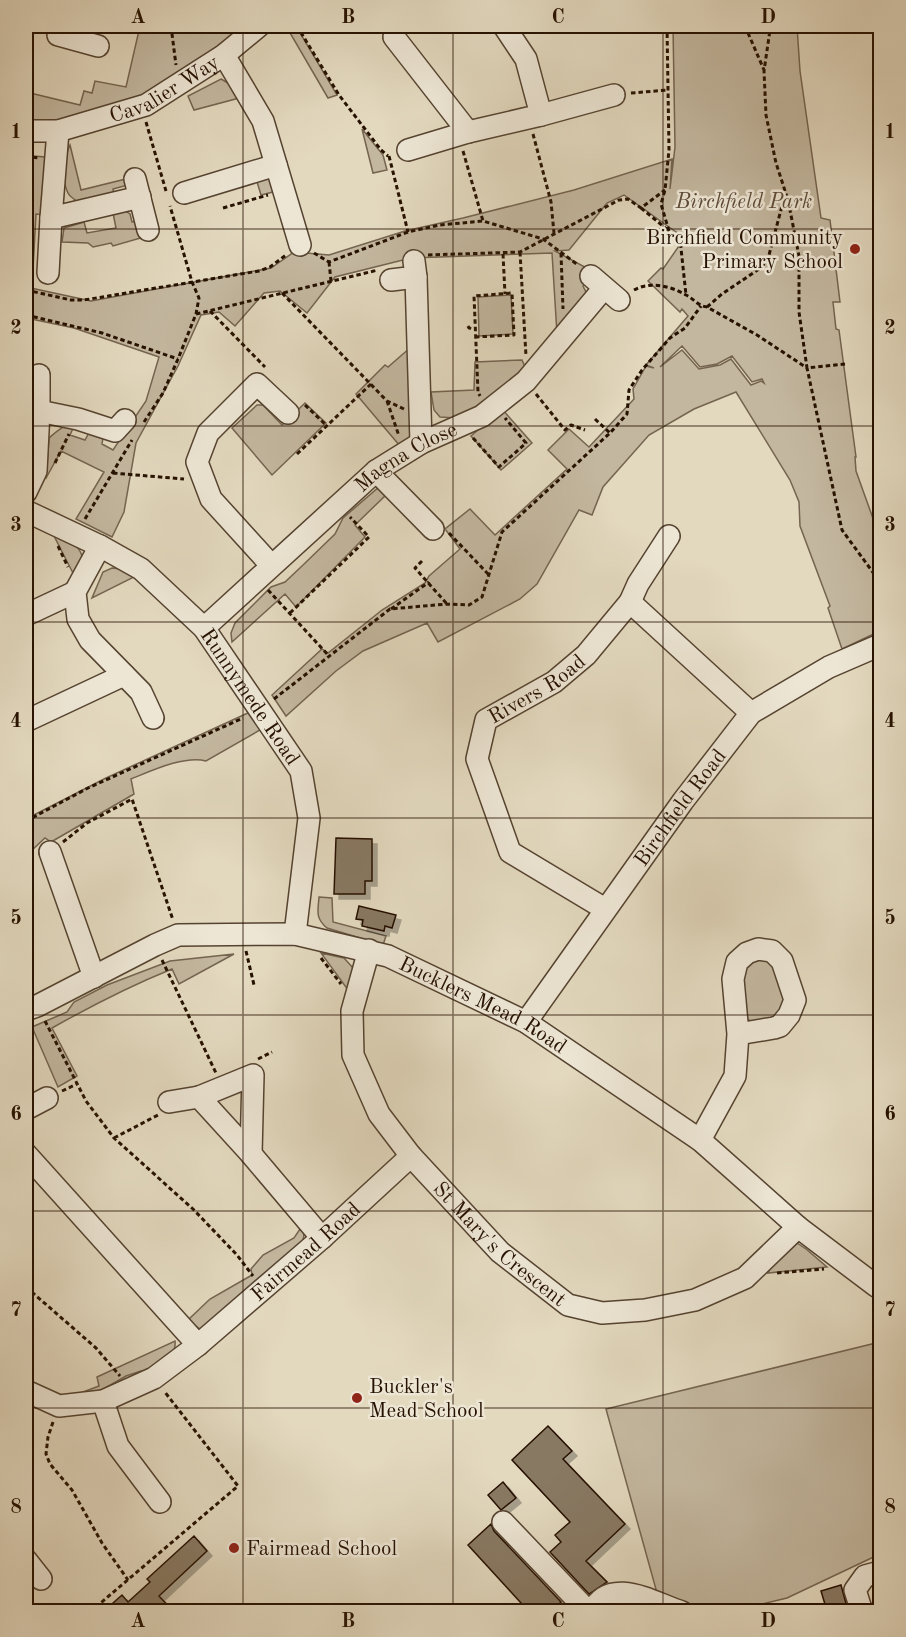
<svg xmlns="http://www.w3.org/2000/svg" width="906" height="1637" font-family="'Old Standard TT',serif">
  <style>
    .green { fill: #c3b79f; stroke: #746450; stroke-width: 1.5; fill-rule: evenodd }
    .building { fill: #887963; stroke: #261100; stroke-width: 1.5; filter: url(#shadow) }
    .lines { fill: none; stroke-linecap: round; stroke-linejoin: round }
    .minor-casing { stroke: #554330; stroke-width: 24 }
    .path { stroke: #261100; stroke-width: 3; stroke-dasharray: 4.5 3; stroke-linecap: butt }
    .minor { stroke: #ede6d5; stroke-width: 21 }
    .grid { fill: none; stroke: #261100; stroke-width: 1.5; stroke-opacity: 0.55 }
    .poi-dot { fill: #8f2418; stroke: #ede6d5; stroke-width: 2 }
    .labels { text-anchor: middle; stroke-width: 5; stroke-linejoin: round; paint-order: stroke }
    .street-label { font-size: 21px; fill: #261100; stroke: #ede6d5 }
    .park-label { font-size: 21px; font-style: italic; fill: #5d4b38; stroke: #ede6d5 }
    .poi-label { font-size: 21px; fill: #261100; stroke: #ede6d5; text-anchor: start }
    .neatline { fill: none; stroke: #261100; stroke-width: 2 }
    .grid-label { font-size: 20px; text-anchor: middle; font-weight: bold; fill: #261100 }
  </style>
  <defs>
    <filter id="shadow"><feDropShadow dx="5" dy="5" stdDeviation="0" flood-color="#0004"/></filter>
  </defs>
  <rect width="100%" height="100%" fill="#e3d9bf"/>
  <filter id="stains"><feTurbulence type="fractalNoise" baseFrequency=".00333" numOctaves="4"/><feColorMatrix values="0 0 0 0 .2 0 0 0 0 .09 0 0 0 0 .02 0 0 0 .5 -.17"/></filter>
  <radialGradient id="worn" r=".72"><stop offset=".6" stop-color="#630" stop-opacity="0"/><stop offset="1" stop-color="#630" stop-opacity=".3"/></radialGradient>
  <path class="green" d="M140,26H244L200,60L128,104L79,118L39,124H26V92L80,105L84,91L92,93L95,81L126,87Z
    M286,26H296L337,95L328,98Z
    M673,26H797L800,71L821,218L830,220L840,302H833L836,329L839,330L856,457H855L856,471L880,538V631L842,649L828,608L830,606L800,526L799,502L790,480L736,392L694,409L649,435L603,487L592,515L579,510L537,584L520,599L438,642L427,623L363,651L336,671L286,716L272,695L322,649L328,653L382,610L425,583L429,576L460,549L445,529L470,509L495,535L567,469L548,450L569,429L589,447L634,399L633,389L646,366L654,368L646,365L688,316L682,309L680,312L648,281L661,268L663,269L681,243L680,235L624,195L607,203L569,250L555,251L594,272L583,286L588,296L557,334L552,253L411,258L335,277L307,313L280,291L264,293L235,326L219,312L201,315L178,366L136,443L124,512L112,537L76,519L104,472L61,451L46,478L44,475L47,466L49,438C57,431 64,424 75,424L70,435L85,440L91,429L103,438L102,444L113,450L146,401L159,357L74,328L26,318V287L91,301L271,268L294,252L329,255L405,231L463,218L574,190L672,159L670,189L675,147ZM682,346L700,367L717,364L732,356L752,382L762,379L764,383L761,381L751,385L731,359L720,365L699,369L682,350L660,367Z
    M221,79L235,87L243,97L194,110L188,96Z
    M362,129L383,155L387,170L373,173Z
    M70,145L81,190L134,177L135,183L113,189L115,200L78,202C74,199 70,197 68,193C61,180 64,157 70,145Z
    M32,156L46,157V215L36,214L32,287L27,285Z
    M266,173L281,190L261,195L255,175Z
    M124,210L130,214L132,222L139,221L144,237L113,246L111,243L93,247L88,243L62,242L64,228L84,222L87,233L116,228L113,213Z
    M511,295L513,334L479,336L478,297Z
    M411,347L414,431L408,441L400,446L356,394L385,365L388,367Z
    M522,360L526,369L487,402L455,418L440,417L434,410L431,392L474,390L475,362Z
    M305,403L326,423L272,475L232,428L257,405H263L282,425Z
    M502,409L532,443L501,470L471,436Z
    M379,487L388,493L355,525L365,537L296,607L285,594L232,642L231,633L235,623L271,587L285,582L302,566L335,534L343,518Z
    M54,536C73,544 82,544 84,566L75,577Z
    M112,568L122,569L134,577L92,598L103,572Z
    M250,712L260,730L206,761C185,755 151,771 131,779L134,794L51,842L45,838L30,852L33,861L26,869V819L106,778Z
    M319,897L332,898L333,922L386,936L383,945L327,928C315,918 318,911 319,897Z
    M321,953L344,958L354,969L351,994Z
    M234,954L179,984L172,969C130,986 91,1006 52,1028L77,1076L58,1087L32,1027L67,1012L74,1002L107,985L170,961Z
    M750,957L774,961L788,1000L773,1023L751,1022L744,1015L740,967Z
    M300,1229L304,1232C304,1250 292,1257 280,1267L273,1266L245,1290L239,1304L211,1330L200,1329L188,1320L210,1299L252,1275L251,1269L263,1255L294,1238Z
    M797,1243L806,1249L827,1267L768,1273C774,1261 784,1247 797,1243Z
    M175,1341C177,1355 162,1363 152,1371H141L126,1376L95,1394L83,1392L99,1386L97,1377Z
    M880,1342V1554L787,1598L733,1611L692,1609L657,1593L606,1409Z"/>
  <path class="building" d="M336,838L372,839V881H365V894H334Z
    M359,906L396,915L392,928L385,926L384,931L362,926L363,920L356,919Z
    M548,1426L572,1451L563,1459L625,1524L586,1561L607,1582L589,1594L550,1552L561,1542L555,1535L570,1522L512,1460Z
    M503,1482L516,1498L501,1510L488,1495Z
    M491,1524L494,1531L561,1602L557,1606L563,1611H511L521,1603L468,1545Z
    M194,1536L207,1551L159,1596L173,1611H104L122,1595L128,1602L150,1582L147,1579Z
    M841,1585L848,1611H827L821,1591Z"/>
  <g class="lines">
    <g class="minor-casing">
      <g id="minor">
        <path d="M58,35L98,46"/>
        <path d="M394,37L468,132"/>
        <path d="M224,55L263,121L300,245"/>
        <path d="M541,115L614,95"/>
        <path id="s1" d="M26,131H58L146,105L224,55L259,26"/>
        <path d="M58,131L51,218L140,197"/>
        <path d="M408,150L468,132L541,115L526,59L504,26"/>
        <path d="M135,179L148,230"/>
        <path d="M184,193L276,165"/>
        <path d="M48,273L51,218"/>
        <path d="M591,276L619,300"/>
        <path d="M416,277L421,443"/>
        <path d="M391,280L416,277L414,261"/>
        <path d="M39,411V375"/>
        <path d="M376,471L433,529"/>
        <path d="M26,492L36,471L39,411L78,419L115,431L125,420"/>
        <path id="s2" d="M26,511L100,546L141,569L204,628L301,771L309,818L295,934"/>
        <path d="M100,546L75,592L78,619L90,640L141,692L153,718"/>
        <path d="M271,565L211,499L197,462L208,433L257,384L288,413"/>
        <path d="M630,602L638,584L669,536"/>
        <path d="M26,615L75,592"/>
        <path id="s3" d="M204,628L376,471L421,443L482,416L526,381L604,288"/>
        <path d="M26,721L124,675"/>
        <path d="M50,852L94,977"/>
        <path id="s4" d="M605,909L510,852L477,759L486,720L554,682L586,655L630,602L751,713"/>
        <path id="s5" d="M369,950L352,1011L353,1055L379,1114L411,1156L500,1252L568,1305L602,1313L645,1310L695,1300L745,1278L798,1227"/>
        <path id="s6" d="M26,1010L37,1006L155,945L178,935L295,934L388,956L526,1022L700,1140L798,1227L876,1286L880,1288"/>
        <path id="s7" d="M526,1022L683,801L751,713L829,667L880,645"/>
        <path d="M199,1097L253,1075L251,1154"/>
        <path d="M169,1102L199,1097L251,1154L322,1238"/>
        <path d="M26,1109L47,1098"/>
        <path d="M700,1140L735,1076L738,1034L733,979L737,962L747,953L758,949L772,951L782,961L795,1000L789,1015L780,1026L774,1028L738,1034"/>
        <path d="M26,1154L198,1345"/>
        <path id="s8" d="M26,1391L59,1406L103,1401L154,1378L198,1345L322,1238L411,1156"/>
        <path d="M103,1401L118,1446L160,1502"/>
        <path d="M503,1522L583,1606L592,1612C610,1574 655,1604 682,1612"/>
        <path d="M26,1560L41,1579"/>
        <path d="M862,1612L855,1590L865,1576L880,1572"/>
      </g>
    </g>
    <path class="path" d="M171,26L176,65
      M297,26L339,95L381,150L388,156
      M667,26L669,150L665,190L661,204L669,231L680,239L686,295
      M745,26L764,70
      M774,26L770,30L764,71L766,115L776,163L788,200L799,256V312L807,368L845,364
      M631,93L668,90
      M146,122L166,191
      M533,134L551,202L554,233
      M463,151L483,221
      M389,156L408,232
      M223,208L268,195
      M641,208L669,231
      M520,252L526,356
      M314,253L329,262L408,232L440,225L483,221L543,239L578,265
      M561,253L563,309
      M503,254L505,294
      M428,255L520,252L619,200L628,199L641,208L665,190
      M329,262L331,281
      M26,290L71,300H84L259,271L270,267L286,255
      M26,290L31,157L39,158
      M634,290C650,281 671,286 686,295C694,299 698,306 707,307L757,335L807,368L842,530L880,582
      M282,293L387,401L404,409
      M707,307L722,294L762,267L769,255L782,206L788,200
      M210,311L265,367
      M196,314L378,270
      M26,315L102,333L178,359
      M468,326L469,328L475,329
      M475,337L514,335L512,293L474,296L478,392L480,396
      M536,394L565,430L571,425L585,430
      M387,401L399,436
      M305,405L327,426
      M595,419L610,433
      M144,422L163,393L178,359L196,314L199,298L192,282L170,206
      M473,438L499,467L526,443L505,418
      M297,454L371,384
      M55,463L69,434
      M113,473L184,479
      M85,519L132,440
      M449,533L489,575
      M58,546L68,567
      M422,561L415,568L447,604
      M268,590L329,656
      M391,609L429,582
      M290,613L369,537L350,517
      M274,699L390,609L447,604L469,605L482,597L502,532L610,433L627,414L629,390L642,370L670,338L685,328L701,306
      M26,821L88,788L243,718
      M63,842L87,823L132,799L173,920
      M246,951L254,985
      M321,958L341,984
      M162,960L216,1073
      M45,1021L86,1101L114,1138L193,1209L237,1255L253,1276
      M258,1059L272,1052
      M62,1091L77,1084
      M114,1138L158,1115
      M777,1273L824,1269
      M26,1287L96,1348L120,1376
      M53,1422L48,1437L46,1454L50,1464L72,1490L102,1543L128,1580
      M90,1612L238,1486L164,1391"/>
    <use href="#minor" class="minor"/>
  </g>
  <path class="grid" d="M243,26V1612M453,26V1612M663,26V1612M26,229H880M26,426H880M26,622H880M26,818H880M26,1015H880M26,1211H880M26,1408H880"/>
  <g class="poi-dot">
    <circle cx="855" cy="249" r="6"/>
    <circle cx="357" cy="1398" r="6"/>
    <circle cx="234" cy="1548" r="6"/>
  </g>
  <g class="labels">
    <g class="street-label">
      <text dy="7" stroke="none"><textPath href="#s1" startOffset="147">Cavalier Way</textPath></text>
      <text dy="7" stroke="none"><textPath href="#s3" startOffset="266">Magna Close</textPath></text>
      <text dy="7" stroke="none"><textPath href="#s4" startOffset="309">Rivers Road</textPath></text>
      <text dy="7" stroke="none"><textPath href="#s2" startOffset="298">Runnymede Road</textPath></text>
      <text dy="7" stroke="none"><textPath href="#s7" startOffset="264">Birchfield Road</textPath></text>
      <text dy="7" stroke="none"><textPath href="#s6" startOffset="489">Bucklers Mead Road</textPath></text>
      <text dy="7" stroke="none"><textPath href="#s5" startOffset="350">St Mary's Crescent</textPath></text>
      <text dy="7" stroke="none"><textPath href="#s8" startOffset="334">Fairmead Road</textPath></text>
    </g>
    <g class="park-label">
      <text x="744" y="208">Birchfield Park</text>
    </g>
    <g class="poi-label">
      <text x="843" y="244" text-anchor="end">Birchfield Community<tspan x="843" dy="24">Primary School</tspan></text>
      <text x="369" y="1393">Buckler's<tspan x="369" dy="24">Mead School</tspan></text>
      <text x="246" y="1555">Fairmead School</text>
    </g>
  </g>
  <rect width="906" height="1637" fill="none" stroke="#e3d9bf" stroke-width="66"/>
  <rect x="33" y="33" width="840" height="1571" class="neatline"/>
  <g class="grid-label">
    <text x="138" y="23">A</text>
    <text x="348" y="23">B</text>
    <text x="558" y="23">C</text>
    <text x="768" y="23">D</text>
    <text x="16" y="138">1</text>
    <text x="890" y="138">1</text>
    <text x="16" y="334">2</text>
    <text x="890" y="334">2</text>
    <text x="16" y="531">3</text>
    <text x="890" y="531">3</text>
    <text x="16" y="727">4</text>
    <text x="890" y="727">4</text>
    <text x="16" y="924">5</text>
    <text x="890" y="924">5</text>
    <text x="16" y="1120">6</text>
    <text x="890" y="1120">6</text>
    <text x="16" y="1316">7</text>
    <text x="890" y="1316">7</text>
    <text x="16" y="1513">8</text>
    <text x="890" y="1513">8</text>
    <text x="138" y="1627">A</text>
    <text x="348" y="1627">B</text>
    <text x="558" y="1627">C</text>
    <text x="768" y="1627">D</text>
  </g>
  <rect width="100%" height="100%" filter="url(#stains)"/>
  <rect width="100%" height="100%" fill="url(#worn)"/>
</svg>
